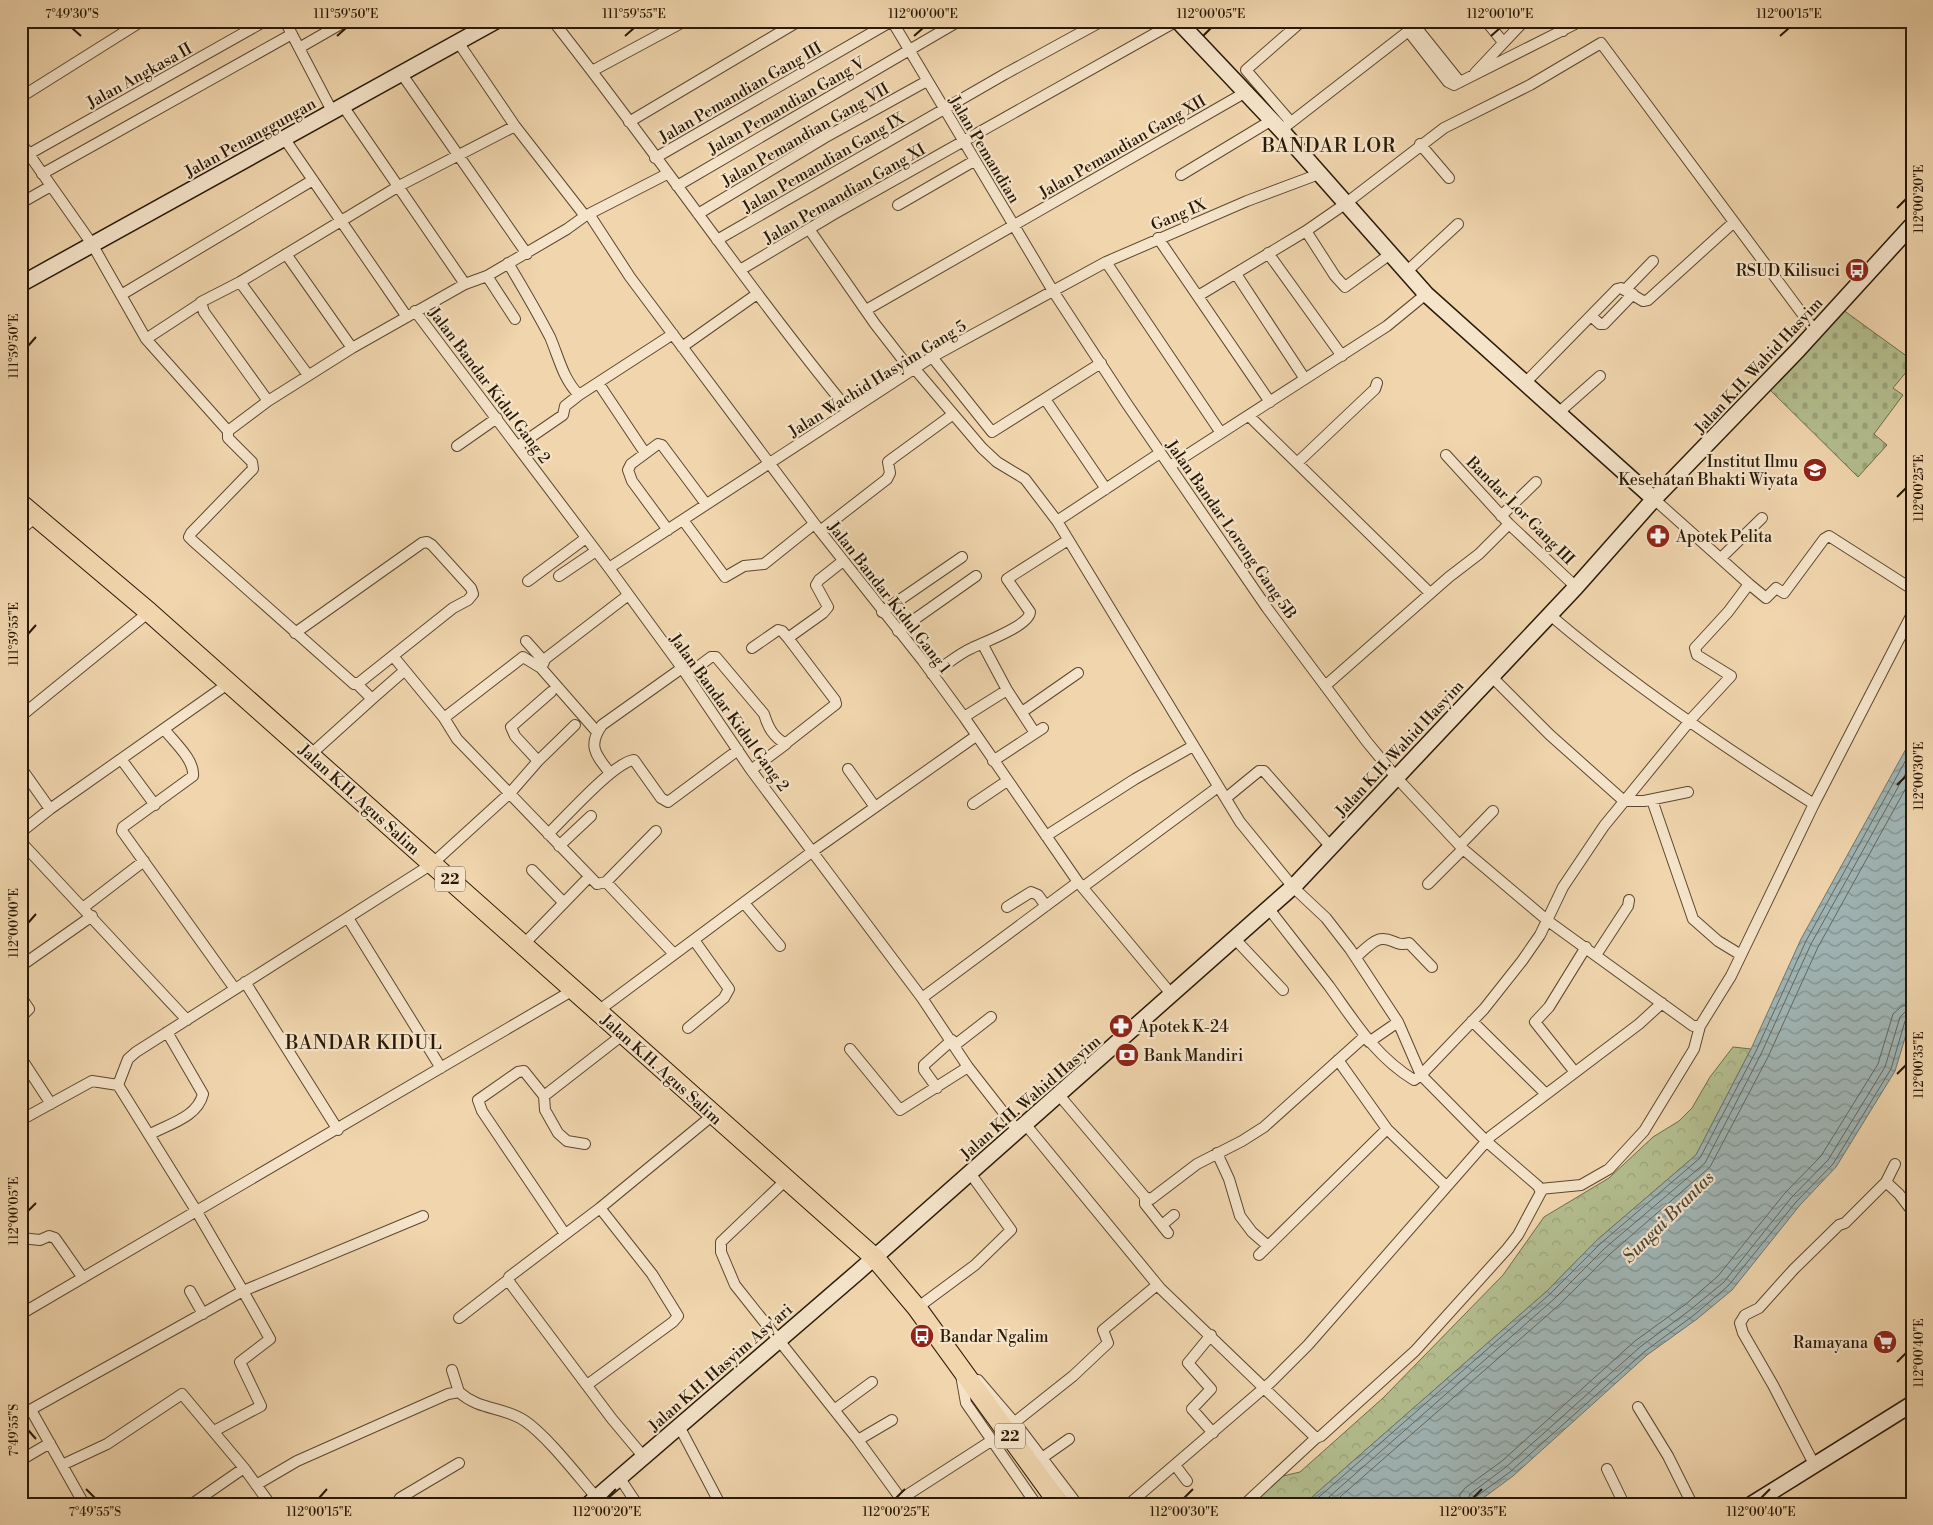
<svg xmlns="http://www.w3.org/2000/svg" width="1933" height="1525" font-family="'Libre Bodoni',serif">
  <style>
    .forest { fill: url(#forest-crowns); stroke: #6e6c4a }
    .cemetery { fill: url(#cemetery-stones); stroke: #6e6c4a }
    .water { fill: url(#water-waves); stroke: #70776f }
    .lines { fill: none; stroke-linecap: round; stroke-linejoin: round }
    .shore { stroke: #64685e; stroke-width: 1 }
    .street-casing { stroke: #5b482f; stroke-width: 12 }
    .secondary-casing { stroke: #291905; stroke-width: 18 }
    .highway-casing { stroke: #291905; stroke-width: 21 }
    .street { stroke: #f5e4ca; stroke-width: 10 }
    .secondary { stroke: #f5e4ca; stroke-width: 15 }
    .highway { stroke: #f0d5ad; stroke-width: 19 }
    .ticks { fill: none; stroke: #291905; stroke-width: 2 }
    .labels { text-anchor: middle; stroke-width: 4.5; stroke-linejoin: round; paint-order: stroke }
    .shield { fill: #f5e4ca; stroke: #665640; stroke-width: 1 }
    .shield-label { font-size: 15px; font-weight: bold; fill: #291905 }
    .street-label { font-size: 16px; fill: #291905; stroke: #f5e4ca }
    .poi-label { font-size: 16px; fill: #291905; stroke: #f5e4ca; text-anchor: start }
    .water-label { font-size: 18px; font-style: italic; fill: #4d483a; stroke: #f5e4ca }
    .quarter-label { font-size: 19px; letter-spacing: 1px; fill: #291905; stroke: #f5e4ca }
    .neatline { fill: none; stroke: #291905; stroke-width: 2 }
    .ticks-label { font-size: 12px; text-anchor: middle; fill: #291905 }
  </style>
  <defs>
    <pattern id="forest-crowns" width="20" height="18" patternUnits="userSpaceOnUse" patternTransform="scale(1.25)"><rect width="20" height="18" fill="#b3be8f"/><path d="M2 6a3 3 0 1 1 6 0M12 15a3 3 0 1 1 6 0" fill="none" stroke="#9aa37a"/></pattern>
    <pattern id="cemetery-stones" width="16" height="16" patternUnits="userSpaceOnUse" patternTransform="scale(1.25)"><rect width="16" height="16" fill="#b3be8f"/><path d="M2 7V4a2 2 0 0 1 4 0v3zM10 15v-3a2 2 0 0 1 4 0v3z" fill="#9aa37a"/></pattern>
    <pattern id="water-waves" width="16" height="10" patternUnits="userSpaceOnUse" patternTransform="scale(1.25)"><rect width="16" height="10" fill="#a0b6b6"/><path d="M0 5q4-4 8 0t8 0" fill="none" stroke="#829392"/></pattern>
  </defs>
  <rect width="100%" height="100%" fill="#f0d5ad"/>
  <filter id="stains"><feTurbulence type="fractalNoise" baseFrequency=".004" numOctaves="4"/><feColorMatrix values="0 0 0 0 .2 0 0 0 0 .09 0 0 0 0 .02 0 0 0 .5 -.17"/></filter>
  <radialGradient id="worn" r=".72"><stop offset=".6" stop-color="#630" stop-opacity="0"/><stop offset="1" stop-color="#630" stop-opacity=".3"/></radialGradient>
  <path class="forest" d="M1733,1047L1751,1049L1696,1155L1597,1240L1547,1291L1304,1504H1253L1283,1476L1300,1472L1383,1398L1503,1275L1544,1217L1609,1178L1653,1137L1679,1121L1692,1108L1710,1077Z"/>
  <path class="cemetery" d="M1839,307L1912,360V365L1893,388L1903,395L1874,434L1887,445L1858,477L1764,384Z"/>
  <path class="water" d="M1912,738V1015L1895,1071L1836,1167L1800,1205L1732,1290L1697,1319L1647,1355L1513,1476L1475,1504H1304L1547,1291L1597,1240L1696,1155L1751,1049L1801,939Z"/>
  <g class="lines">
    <path class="shore" d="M1311,1504L1550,1294L1600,1244L1700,1158L1756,1051L1806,941L1912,749
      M1321,1504L1554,1299L1605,1248L1705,1163L1761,1054L1811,944L1912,762
      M1332,1504L1559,1305L1610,1254L1710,1167L1768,1057L1818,947L1912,777
      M1459,1504L1460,1494L1465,1488L1502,1461L1635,1341L1686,1304L1718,1276L1785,1193L1821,1156L1878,1064L1893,1014L1902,1006L1912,1004
      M1466,1504L1470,1494L1506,1467L1640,1347L1690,1310L1724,1282L1791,1198L1828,1160L1885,1067L1900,1017L1905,1012L1912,1011
      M1472,1504L1474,1498L1510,1472L1644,1352L1694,1315L1728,1286L1796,1202L1833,1164L1891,1069L1905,1021L1912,1018"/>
    <g class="street-casing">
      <path id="street" d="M285,21L332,111
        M553,21C654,149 746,285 849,411
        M892,21L1053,291L1127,404L1267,608L1367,742L1396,777L1463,849L1548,921L1693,1026H1700L1731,976L1814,804L1912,614
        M1285,21L1292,30
        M1486,21L1503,42
        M1555,21L1563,31
        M1853,21L1856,23L1863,21
        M1412,22L1460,82
        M1409,32L1448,82L1454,85L1581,21
        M458,42L515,126L585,216
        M299,48L346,21
        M592,71L685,21
        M401,73L527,254
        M1475,73L1524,21
        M21,97L142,21
        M343,106L465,284
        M1290,121L1246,70L1302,21
        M629,122L799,21
        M1281,130L1415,26
        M284,138L407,317
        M21,143L92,244L146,339L228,431
        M1420,144L1449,178
        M29,154L265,21
        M655,158L892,21
        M42,174L292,34
        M1181,175L1272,120
        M677,186L959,21
        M21,203L51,186
        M898,205L974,161
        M589,214L630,277L820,531L923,661L964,717L1078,882L1172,995
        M698,214L824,138L927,81
        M809,229L875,324L903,360L914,368L982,448L997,462L1025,479L1057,521L1240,822L1293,887L1326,918L1350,949L1398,1022L1421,1075L1486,1141L1538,1186L1541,1192L1518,1235L1507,1249L1415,1351L1321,1436L1316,1438L1160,1288L1026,1125
        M1306,231L1345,204L1444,128L1530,85L1601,43L1815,331
        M1158,238L1270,402
        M717,240L1005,74L1102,21
        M1268,253L1342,356
        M286,254L352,348
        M1106,262L1221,433
        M508,263C523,288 537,312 550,337C559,358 563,379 579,395
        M740,270L834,214L1177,21
        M1405,273L1458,224
        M1236,274L1305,379
        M487,276L515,319
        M240,282L308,375
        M1626,289L1653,261
        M121,295L313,180
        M1198,296L1306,231L1335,276L1345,287L1389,255
        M866,310L1246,92
        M415,311L609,568L682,668L751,770L922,998L968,1067L1018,1131
        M1591,316L1600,324H1604L1633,294
        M146,339L201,303
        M682,347L757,294
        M932,357L992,432L1101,363
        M599,384L645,453
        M1524,384L1617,289L1621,288L1643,301L1648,300L1734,222
        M1045,399L1106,489
        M268,401L204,312L201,302L240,282L399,186L515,126
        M1557,414L1600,376
        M1249,416L1430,593
        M457,446L497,418
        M518,446L563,415L565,406L579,395L673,334
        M1446,455L1509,524L1576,587
        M1297,463L1375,389L1377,383
        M1170,466L1387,326L1426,294
        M1501,516L1536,482
        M683,520L725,577L744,566L764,564L814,524
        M1057,521L1160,453
        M21,529L36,517
        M668,530L632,481L628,470L631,464L658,444L662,445L706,504
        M820,531L887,479L890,473L888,462L893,458L952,415
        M1722,557L1762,518
        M609,568L932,357L1106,262L1247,201L1319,174
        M559,576L596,551
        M528,581L586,538
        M1749,584L1766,598L1776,588L1784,593L1824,539L1829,536L1912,589
        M882,612L962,557
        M1550,615C1632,685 1722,746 1814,804
        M898,631L976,576
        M295,633L422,543L427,542L432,545L471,588L473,594L468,600L453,608L360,682L354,684L193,541L189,537L191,533L253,469L252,462L228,438V431L268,401L352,348L465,284L487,276L567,229L585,216L667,174
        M526,641L542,659H545L627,596
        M752,648L778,630L782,631L788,638L823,613L828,607L816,585L819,580L843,561
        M393,656L444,718L457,739L597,884L606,882L656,831
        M544,662L541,668L597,732
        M932,674C945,666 958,654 972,648C984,642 1029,626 1030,612L1007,579L1068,540
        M687,675L711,657H716L764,714C768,727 773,737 786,744L751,770
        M1491,676L1550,735L1624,801H1644L1688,792
        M1325,686L1449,577L1479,554L1509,524
        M1007,690L1035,733
        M372,699L404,671
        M1022,712L1078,673
        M21,716L149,612
        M964,717L1007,690L983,645
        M444,718L523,657L541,668
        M164,729C173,741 195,760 193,776L123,827L122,831L235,989
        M785,744L836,704L835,700L788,638
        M310,755L372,699L357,684
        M121,759L155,805
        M538,761L515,736L511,727L551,692
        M993,761L1043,728
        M21,768L50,809
        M848,769L875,807
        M610,773C596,755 587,746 602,725L682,668
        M1226,798L1259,771H1264L1331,847
        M1652,800L1693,919L1718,941L1741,955
        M973,804L1007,781
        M21,832L50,809L229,683
        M548,834C565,818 614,762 634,760L661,798L668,802L738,750
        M1046,836L1135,779L1193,746
        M21,842L187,1020
        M1460,845L1493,811
        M559,846L591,816
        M532,870L564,903
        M606,882L674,954
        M1428,884L1463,849
        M1083,887L1218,787
        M744,903L780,946
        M84,907L144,861
        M1007,907L1031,892L1038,895L1046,906
        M1269,909C1289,935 1309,960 1329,986C1355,1022 1375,1056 1414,1080L1421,1075L1484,1009L1522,961L1540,935L1563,887L1604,826L1693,717L1731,676L1697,655L1695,648L1728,612L1749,584L1654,499
        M348,918L441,1068
        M1235,939L1283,990
        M524,944L589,877
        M1596,955L1628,906L1629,900
        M1356,957C1362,952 1374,939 1382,939C1393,938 1396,947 1409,943L1432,967
        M21,966L92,916
        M245,982L338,1130
        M21,997L29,1009L21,1017
        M922,998L1078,882
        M598,1011L813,851L976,736
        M1472,1021L1545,1093
        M688,1028L724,998L729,989L694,940
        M1369,1042L1398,1022
        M955,1045L991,1017
        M850,1049L900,1110L968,1067
        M21,1058L51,1104
        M1338,1060L1387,1129L1446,1186
        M1574,1071L1535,1022L1549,1007L1586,947
        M937,1088L924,1070V1065L952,1040
        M1059,1095L1145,1197L1151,1199L1197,1164L1242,1141L1264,1127L1364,1037
        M544,1096L625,1033
        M21,1120L92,1081L118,1085L128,1059L136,1052L432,864L511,792L538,761L575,725
        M149,1135C168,1124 197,1118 203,1094L167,1032
        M1217,1153L1229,1179L1240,1216L1252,1232L1268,1246
        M786,1180L721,1242V1252L735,1285L858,1440L901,1499L894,1504
        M1886,1182L1899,1194L1912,1211
        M1540,1189L1581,1185L1609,1169L1644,1131L1694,1049L1700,1026
        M1145,1197V1204L1168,1233
        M1162,1225L1174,1215
        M565,1234L482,1111L478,1100L518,1072L524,1071L544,1096L545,1110L558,1133L567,1141L585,1144
        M21,1238L40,1240L49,1236L55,1238L83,1278
        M1259,1255L1387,1129
        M190,1291L203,1314
        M917,1308L975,1265L1011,1230L970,1173
        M21,1314L575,989
        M459,1318L508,1280
        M1211,1335L1188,1363L1211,1389L1192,1409L1213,1433
        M452,1370L459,1392
        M961,1375L966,1403L1036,1504
        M978,1380L1020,1429L1077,1504
        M587,1385L673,1322L678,1316L652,1274L600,1208
        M1638,1407L1668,1456L1692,1504
        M31,1410L84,1504
        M834,1410L872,1382
        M21,1415L243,1291L197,1212L118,1085
        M1015,1422L1073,1376L1108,1343L1103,1330L1157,1285
        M679,1426L720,1504
        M214,1431L261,1406L240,1362L270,1339L243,1291L423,1216
        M858,1440L892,1420
        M643,1456L612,1419L510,1283L509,1277L600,1208L713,1115
        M1042,1458L1069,1439
        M21,1460L50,1443
        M1814,1464L1773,1385L1743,1333L1740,1323L1745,1315L1759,1308L1794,1269L1839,1225L1845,1223L1886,1182L1895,1164
        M62,1465L107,1444L182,1394L244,1468L270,1504
        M1175,1465L1187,1481
        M1607,1469L1624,1504
        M619,1477L637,1504
        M256,1485L297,1461L448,1394L459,1392C480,1411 503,1406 525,1421C548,1437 577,1475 596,1497
        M904,1503L901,1499L991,1441
        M192,1504L244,1468
        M397,1504L400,1498L459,1463
        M1129,1504L1271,1382L1308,1345L1491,1136L1639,1024L1662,1003
        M1245,1504L1316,1438"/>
    </g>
    <g class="secondary-casing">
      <path id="secondary" d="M1178,21L1281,130L1426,294L1654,499
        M21,284L496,21
        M589,1504L858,1272L1296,884L1576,587L1654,499L1798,350L1912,225
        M1752,1504L1912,1404"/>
    </g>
    <g class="highway-casing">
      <path id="highway" d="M21,504L149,612L875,1258L917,1308L1059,1504"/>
    </g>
    <use href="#street" class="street"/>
    <use href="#secondary" class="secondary"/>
    <use href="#highway" class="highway"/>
  </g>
  <path class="ticks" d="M72,28L81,36M337,36L346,28M625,36L634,28M914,36L923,28M1203,36L1211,28M1491,36L1500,28M1780,36L1789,28M1897,208L1906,199M28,346L36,337M1897,497L1906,488M28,634L36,625M1897,785L1906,776M28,923L36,914M1897,1074L1906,1065M28,1211L36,1203M1897,1362L1906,1353M28,1430L36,1439M86,1489L95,1498M319,1498L327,1489M607,1498L616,1489M896,1498L905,1489M1184,1498L1193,1489M1473,1498L1482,1489M1761,1498L1770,1489"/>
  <defs>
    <g id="bus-disc" transform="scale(1.25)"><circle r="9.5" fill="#8f2418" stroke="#f5e4ca"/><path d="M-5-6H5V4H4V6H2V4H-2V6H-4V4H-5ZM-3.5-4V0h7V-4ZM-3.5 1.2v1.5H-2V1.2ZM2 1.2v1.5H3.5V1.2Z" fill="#fff"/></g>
    <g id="university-disc" transform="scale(1.25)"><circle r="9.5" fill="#8f2418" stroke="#f5e4ca"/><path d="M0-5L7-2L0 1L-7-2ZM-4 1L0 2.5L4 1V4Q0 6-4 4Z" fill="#fff"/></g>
    <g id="pharmacy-disc" transform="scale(1.25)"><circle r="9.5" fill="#8f2418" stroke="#f5e4ca"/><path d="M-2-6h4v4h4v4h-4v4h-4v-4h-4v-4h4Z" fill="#fff"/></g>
    <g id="bank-disc" transform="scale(1.25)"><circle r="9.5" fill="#8f2418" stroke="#f5e4ca"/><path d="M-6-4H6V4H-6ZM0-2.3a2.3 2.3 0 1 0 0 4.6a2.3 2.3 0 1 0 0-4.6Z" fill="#fff"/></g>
    <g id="supermarket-disc" transform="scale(1.25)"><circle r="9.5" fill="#8f2418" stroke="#f5e4ca"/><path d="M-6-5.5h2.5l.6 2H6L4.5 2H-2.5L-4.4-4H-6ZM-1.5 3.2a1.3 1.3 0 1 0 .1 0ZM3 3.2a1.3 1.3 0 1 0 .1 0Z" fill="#fff"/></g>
  </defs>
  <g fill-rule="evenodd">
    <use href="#bus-disc" x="1857" y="270"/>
    <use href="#university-disc" x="1815" y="470"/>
    <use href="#pharmacy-disc" x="1658" y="536"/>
    <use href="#pharmacy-disc" x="1121" y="1026"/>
    <use href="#bank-disc" x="1127" y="1055"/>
    <use href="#bus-disc" x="922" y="1336"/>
    <use href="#supermarket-disc" x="1885" y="1342"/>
  </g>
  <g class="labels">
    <g class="shield">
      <rect x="435" y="866.5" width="30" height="25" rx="4"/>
      <rect x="995" y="1423.5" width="30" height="25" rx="4"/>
    </g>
    <g class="shield-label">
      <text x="450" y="884">22</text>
      <text x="1010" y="1441">22</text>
    </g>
    <g class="street-label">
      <text transform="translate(139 75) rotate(-29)" y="6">Jalan Angkasa II</text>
      <text transform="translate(740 92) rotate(-30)" y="6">Jalan Pemandian Gang III</text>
      <text transform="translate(786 105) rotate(-30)" y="6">Jalan Pemandian Gang V</text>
      <text transform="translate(805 134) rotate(-30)" y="6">Jalan Pemandian Gang VII</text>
      <text transform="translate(250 137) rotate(-29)" y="6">Jalan Penanggungan</text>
      <text transform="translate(1122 146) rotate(-30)" y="6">Jalan Pemandian Gang XII</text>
      <text transform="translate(985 149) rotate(59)" y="6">Jalan Pemandian</text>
      <text transform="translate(823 162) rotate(-30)" y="6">Jalan Pemandian Gang IX</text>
      <text transform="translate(844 193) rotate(-30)" y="6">Jalan Pemandian Gang XI</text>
      <text transform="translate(1178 214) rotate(-23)" y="6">Gang IX</text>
      <text transform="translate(1758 365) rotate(-47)" y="6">Jalan K.H. Wahid Hasyim</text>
      <text transform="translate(877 378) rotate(-32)" y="6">Jalan Wachid Hasyim Gang 5</text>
      <text transform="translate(490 385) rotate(53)" y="6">Jalan Bandar Kidul Gang 2</text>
      <text transform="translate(1521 510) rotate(45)" y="6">Bandar Lor Gang III</text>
      <text transform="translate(1232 529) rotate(55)" y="6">Jalan Bandar Lorong Gang 5B</text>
      <text transform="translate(890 597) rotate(52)" y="6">Jalan Bandar Kidul Gang 1</text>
      <text transform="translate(730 712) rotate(54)" y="6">Jalan Bandar Kidul Gang 2</text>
      <text transform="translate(1399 748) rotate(-47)" y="6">Jalan K.H. Wahid Hasyim</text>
      <text transform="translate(360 799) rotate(42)" y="6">Jalan K.H. Agus Salim</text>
      <text transform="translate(662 1069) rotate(42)" y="6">Jalan K.H. Agus Salim</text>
      <text transform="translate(1030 1097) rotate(-41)" y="6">Jalan K.H. Wahid Hasyim</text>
      <text transform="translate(720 1367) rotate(-41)" y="6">Jalan K.H. Hasyim Asy'ari</text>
    </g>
    <g class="poi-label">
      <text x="1840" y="276" text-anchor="end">RSUD Kilisuci</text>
      <text x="1798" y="467" text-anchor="end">Institut Ilmu<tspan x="1798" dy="18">Kesehatan Bhakti Wiyata</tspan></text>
      <text x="1676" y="542">Apotek Pelita</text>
      <text x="1138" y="1032">Apotek K-24</text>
      <text x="1144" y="1061">Bank Mandiri</text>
      <text x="940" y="1342">Bandar Ngalim</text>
      <text x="1868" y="1348" text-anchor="end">Ramayana</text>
    </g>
    <g class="water-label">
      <text transform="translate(1668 1217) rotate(-45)" y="6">Sungai Brantas</text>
    </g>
    <g class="quarter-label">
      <text x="1329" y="152">BANDAR LOR</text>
      <text x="364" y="1049">BANDAR KIDUL</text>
    </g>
  </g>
  <rect width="1933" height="1525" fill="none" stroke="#f0d5ad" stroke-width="55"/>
  <rect x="28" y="28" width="1878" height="1470" class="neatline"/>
  <g class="ticks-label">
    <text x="72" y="18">7°49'30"S</text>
    <text x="346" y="18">111°59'50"E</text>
    <text x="634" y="18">111°59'55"E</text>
    <text x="923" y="18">112°00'00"E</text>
    <text x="1211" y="18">112°00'05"E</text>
    <text x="1500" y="18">112°00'10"E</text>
    <text x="1789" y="18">112°00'15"E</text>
    <text transform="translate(1919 199) rotate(-90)" y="4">112°00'20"E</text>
    <text transform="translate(14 346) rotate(-90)" y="4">111°59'50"E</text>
    <text transform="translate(1919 488) rotate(-90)" y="4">112°00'25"E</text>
    <text transform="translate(14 634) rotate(-90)" y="4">111°59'55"E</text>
    <text transform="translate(1919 776) rotate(-90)" y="4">112°00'30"E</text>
    <text transform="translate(14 923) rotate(-90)" y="4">112°00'00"E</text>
    <text transform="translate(1919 1065) rotate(-90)" y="4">112°00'35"E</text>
    <text transform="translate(14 1211) rotate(-90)" y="4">112°00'05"E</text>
    <text transform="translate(1919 1353) rotate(-90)" y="4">112°00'40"E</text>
    <text transform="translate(14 1430) rotate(-90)" y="4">7°49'55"S</text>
    <text x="95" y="1516">7°49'55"S</text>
    <text x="319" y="1516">112°00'15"E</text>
    <text x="607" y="1516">112°00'20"E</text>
    <text x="896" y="1516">112°00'25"E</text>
    <text x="1184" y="1516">112°00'30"E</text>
    <text x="1473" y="1516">112°00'35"E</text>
    <text x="1761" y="1516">112°00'40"E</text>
  </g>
  <rect width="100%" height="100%" filter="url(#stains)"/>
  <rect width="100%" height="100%" fill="url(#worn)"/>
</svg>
